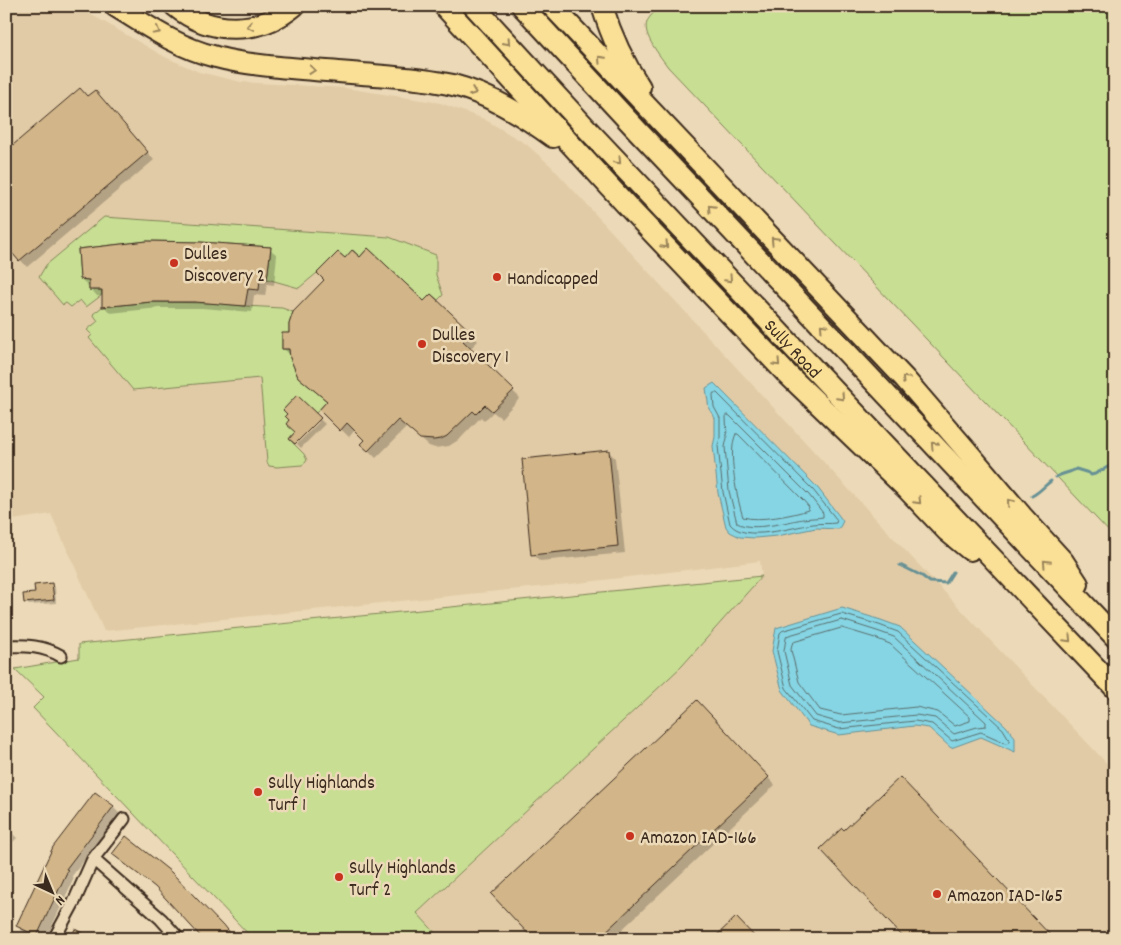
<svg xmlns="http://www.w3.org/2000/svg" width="1121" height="945" font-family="Dekko,sans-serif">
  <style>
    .built { fill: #e1cba6 }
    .green { fill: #c7de93; stroke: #818458 }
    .water { fill: #86d5e4; stroke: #689195 }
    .shadow { fill: #0003 }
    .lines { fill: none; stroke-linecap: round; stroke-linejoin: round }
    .shore { stroke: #596e6d; stroke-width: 1 }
    .stream { stroke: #689195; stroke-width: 3 }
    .building { fill: #d2b689; stroke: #3b2a1e }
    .street-casing { stroke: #3b2a1e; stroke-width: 15 }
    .highway-casing { stroke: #3b2a1e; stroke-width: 24 }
    .street { stroke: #ecd9b7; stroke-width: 11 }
    .highway { stroke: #fadf96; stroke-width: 20 }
    .oneway { stroke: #9a845a }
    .poi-dot { fill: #c8321e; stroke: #ecd9b7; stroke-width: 2 }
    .labels { text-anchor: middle; stroke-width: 5; stroke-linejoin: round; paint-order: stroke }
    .poi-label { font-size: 19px; fill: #3b2a1e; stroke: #ecd9b7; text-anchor: start }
    .street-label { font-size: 19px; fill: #3b2a1e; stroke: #ecd9b7 }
  </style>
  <rect width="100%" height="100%" fill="#ecd9b7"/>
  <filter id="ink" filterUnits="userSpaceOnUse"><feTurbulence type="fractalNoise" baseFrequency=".02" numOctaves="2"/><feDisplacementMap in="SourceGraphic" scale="10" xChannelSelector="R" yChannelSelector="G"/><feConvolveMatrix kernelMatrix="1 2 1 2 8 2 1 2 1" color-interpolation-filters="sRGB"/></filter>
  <g filter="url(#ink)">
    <path class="built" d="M6,6H75L78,7L165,57L199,72L241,82L345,88L440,103L484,119L526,144L551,166L899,544L1115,772V939H441L417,913L682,666L762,576L760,561L578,583L104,631L51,514L6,521Z"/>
    <path class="green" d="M660,6H1115V538L668,67C661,57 642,35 647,22C649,16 656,11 660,6Z
      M104,217L389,237L436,255V275L443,295L438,300L431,294L424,301L368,248L360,257L353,250L345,258L338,252L317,273L299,288L267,279L271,247L200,242L147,241L78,249L80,279L89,280V290H101L102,295L86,307L80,300L71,307L66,303L63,305L39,277L46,265Z
      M151,302L215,303L245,306L282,308L293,312L289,324V333L282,334V349H289L290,358L298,377L327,401L316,413L297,396L283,410L287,414L285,416L289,420L295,432L289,439L304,454L307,460L305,463L302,465L277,467L269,466L267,462L260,378L133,390L89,338L92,335L87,330L98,321L93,314L102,307Z
      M762,576L682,666L417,913L441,939H253L33,708L44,697L15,669L79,658V644Z"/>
    <path class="water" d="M714,383L817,487L843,521L839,529L816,528L777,536L755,538L740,537L730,532L726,527L718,493L713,446L715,437V418L709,409L706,388Z
      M842,608L881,620L900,627L1006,726L1015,737V752L981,737L951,748L929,728L914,726L839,735L809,726L782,690L772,651L776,628Z"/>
    <path class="shadow" d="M101,98L154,160L27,267L6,244Z
      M270,249L277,255L274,285L267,284L265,296L254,295L252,312L202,308H159L110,313L104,306L103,296H97L91,289L90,286H88L81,279Z
      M360,258L424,303L431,295L478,341L470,349L520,398L501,418L493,412L484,421L481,417L460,439L449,446L435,448L429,446L407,427L376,458L362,444L365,440L355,430L349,437L321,410L328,402L308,384L291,356L283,348L290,334L345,260Z
      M297,397L325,424L301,448L297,444L319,422L317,421L297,432Z
      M608,451L615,458L625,553L540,561L533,554Z
      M51,584L55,587L56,603L29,605L26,602Z
      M704,709L775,785L612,939H534Z
      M95,794L113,807L120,814L72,876L74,878L46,939H37L24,933L18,926Z
      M6,827L17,838L6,849Z"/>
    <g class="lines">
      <path class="shore" d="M714,393H717L813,490L837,520L836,523C829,524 821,523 813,524C792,527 745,543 730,524L723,492L718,446L720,438V418L714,407L713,395Z
        M728,415L730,416L809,495L823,513V517C817,518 810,518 803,519C785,522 754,532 737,523L729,491L725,447L727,438L726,417Z
        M736,434H738L803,500L809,507L808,510C793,515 758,522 743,517C737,499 727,450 736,434Z
        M842,614L879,625L898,632L1003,729L1009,739V742L1006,743L981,732L952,741L932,724L915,721L839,729L812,721L786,688L777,651L780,633L782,631Z
        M842,620L877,631L894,637L986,722V726L977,727L954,734L935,718L916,715L840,723L816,716L792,685L784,651L786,638L787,636Z
        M842,628L875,638L890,644L970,717V721L955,726L938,712L916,707L841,715L820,710L799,682L791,650L792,644L794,642Z"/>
      <path class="stream" d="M1056,477C1062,473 1070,473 1076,469L1089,473L1091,475L1095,474L1115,463
        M1032,496C1040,492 1044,486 1051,481
        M900,565L922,576L930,582L946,583L953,572"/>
    </g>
    <path class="building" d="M80,88L87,96L95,90L148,152L19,261L6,246V151Z
      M147,241L200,242L271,247L267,279L260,278L259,290L248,289L245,306L195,302H151L102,307V290H89V280L80,279L78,249Z
      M368,248L424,301L431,294L471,332L463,341L514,390L492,411L485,405L476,414L473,411L447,436L441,439L434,440L420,439L398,420L368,451L360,444L364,440L347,423L340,431L319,410L327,401L298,377L290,358L289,349H282V333H289V324L293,312L324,280L317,273L338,252L345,258L352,250L360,257Z
      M297,395L321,418L295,444L289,439L295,432L286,424L289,420L285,416L287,414L283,410Z
      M609,450L618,546L531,555L522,459Z
      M52,583L54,600L24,603L23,594L35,593L34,585Z
      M697,700L769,777L598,939H533L491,894Z
      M900,777L1054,939H905L820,849L842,828L844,830Z
      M95,792L114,806L66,869L68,870L37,936L16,926L53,847Z
      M126,836L171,872L223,926L224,925L235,939H203L155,887L112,854Z
      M736,917L757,939H713Z
      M75,929L93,939H70Z"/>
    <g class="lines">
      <g class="street-casing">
        <path id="street" d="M6,646C26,645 44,646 61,656
          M93,859L161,919L179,939
          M54,939L74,902L93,859L124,819"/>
      </g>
      <g class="highway-casing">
        <g id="highway">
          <path d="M115,6C147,26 179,48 216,57C237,63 258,65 279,67C311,70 342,72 374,75C400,77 427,79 453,85C489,94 523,115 553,137"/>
          <path d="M175,6C210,35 259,35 294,6"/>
          <path d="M444,6L631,210L784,371L907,489L947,531L970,550"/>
          <path id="s1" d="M474,6L589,131L1115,688"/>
          <path d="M522,6L637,130L1115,637"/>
          <path d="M552,6L905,379L967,451L1022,516L1063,561L1078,584"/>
          <path d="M602,6C611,35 623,62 640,87"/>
        </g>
      </g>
      <use href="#street" class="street"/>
      <use href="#highway" class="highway"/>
    </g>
    <defs><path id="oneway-chevron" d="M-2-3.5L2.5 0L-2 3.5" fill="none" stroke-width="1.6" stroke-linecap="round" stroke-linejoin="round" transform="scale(1.25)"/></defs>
    <g class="oneway">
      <use href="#oneway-chevron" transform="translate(250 26) rotate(170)"/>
      <use href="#oneway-chevron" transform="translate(157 31) rotate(29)"/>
      <use href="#oneway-chevron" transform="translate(507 42) rotate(48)"/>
      <use href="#oneway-chevron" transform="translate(601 59) rotate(-133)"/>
      <use href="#oneway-chevron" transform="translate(312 70) rotate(5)"/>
      <use href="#oneway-chevron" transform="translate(473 92) rotate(21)"/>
      <use href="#oneway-chevron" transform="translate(618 161) rotate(47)"/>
      <use href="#oneway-chevron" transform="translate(711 208) rotate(-133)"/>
      <use href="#oneway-chevron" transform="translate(774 240) rotate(-133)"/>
      <use href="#oneway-chevron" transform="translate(665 245) rotate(47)"/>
      <use href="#oneway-chevron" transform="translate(729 279) rotate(47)"/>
      <use href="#oneway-chevron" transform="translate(823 327) rotate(-133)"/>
      <use href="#oneway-chevron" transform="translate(777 363) rotate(47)"/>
      <use href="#oneway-chevron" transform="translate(905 379) rotate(-133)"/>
      <use href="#oneway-chevron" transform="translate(841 397) rotate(47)"/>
      <use href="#oneway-chevron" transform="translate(934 445) rotate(-133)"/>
      <use href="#oneway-chevron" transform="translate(918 501) rotate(46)"/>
      <use href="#oneway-chevron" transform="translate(1010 502) rotate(-130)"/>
      <use href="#oneway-chevron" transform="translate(1046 563) rotate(-133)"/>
      <use href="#oneway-chevron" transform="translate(1068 639) rotate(47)"/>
    </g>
  </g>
  <g class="poi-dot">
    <circle cx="174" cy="263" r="5"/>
    <circle cx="497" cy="277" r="5"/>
    <circle cx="422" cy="344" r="5"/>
    <circle cx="258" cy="792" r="5"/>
    <circle cx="630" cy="836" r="5"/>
    <circle cx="339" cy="877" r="5"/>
    <circle cx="937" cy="894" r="5"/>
  </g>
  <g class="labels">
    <g class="poi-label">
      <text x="184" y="259">Dulles<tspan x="184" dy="22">Discovery 2</tspan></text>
      <text x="507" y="284">Handicapped</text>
      <text x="432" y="340">Dulles<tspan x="432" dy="22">Discovery 1</tspan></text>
      <text x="268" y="788">Sully Highlands<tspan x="268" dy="22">Turf 1</tspan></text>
      <text x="640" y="843">Amazon IAD-166</text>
      <text x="349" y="873">Sully Highlands<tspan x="349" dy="22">Turf 2</tspan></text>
      <text x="947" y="901">Amazon IAD-165</text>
    </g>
    <g class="street-label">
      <text dy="7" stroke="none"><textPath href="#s1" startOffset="468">Sully Road</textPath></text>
    </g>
  </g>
  <rect width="1121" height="945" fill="none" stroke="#ecd9b7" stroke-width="25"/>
  <rect x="12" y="12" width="1096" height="920" fill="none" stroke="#3b2a1e" stroke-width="2" filter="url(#ink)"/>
  <g transform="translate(52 892) rotate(136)" stroke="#ecd9b7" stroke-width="4" paint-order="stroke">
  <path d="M0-4L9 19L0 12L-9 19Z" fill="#3b2a1e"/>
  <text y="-8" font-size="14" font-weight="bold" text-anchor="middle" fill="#3b2a1e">N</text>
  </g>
</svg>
